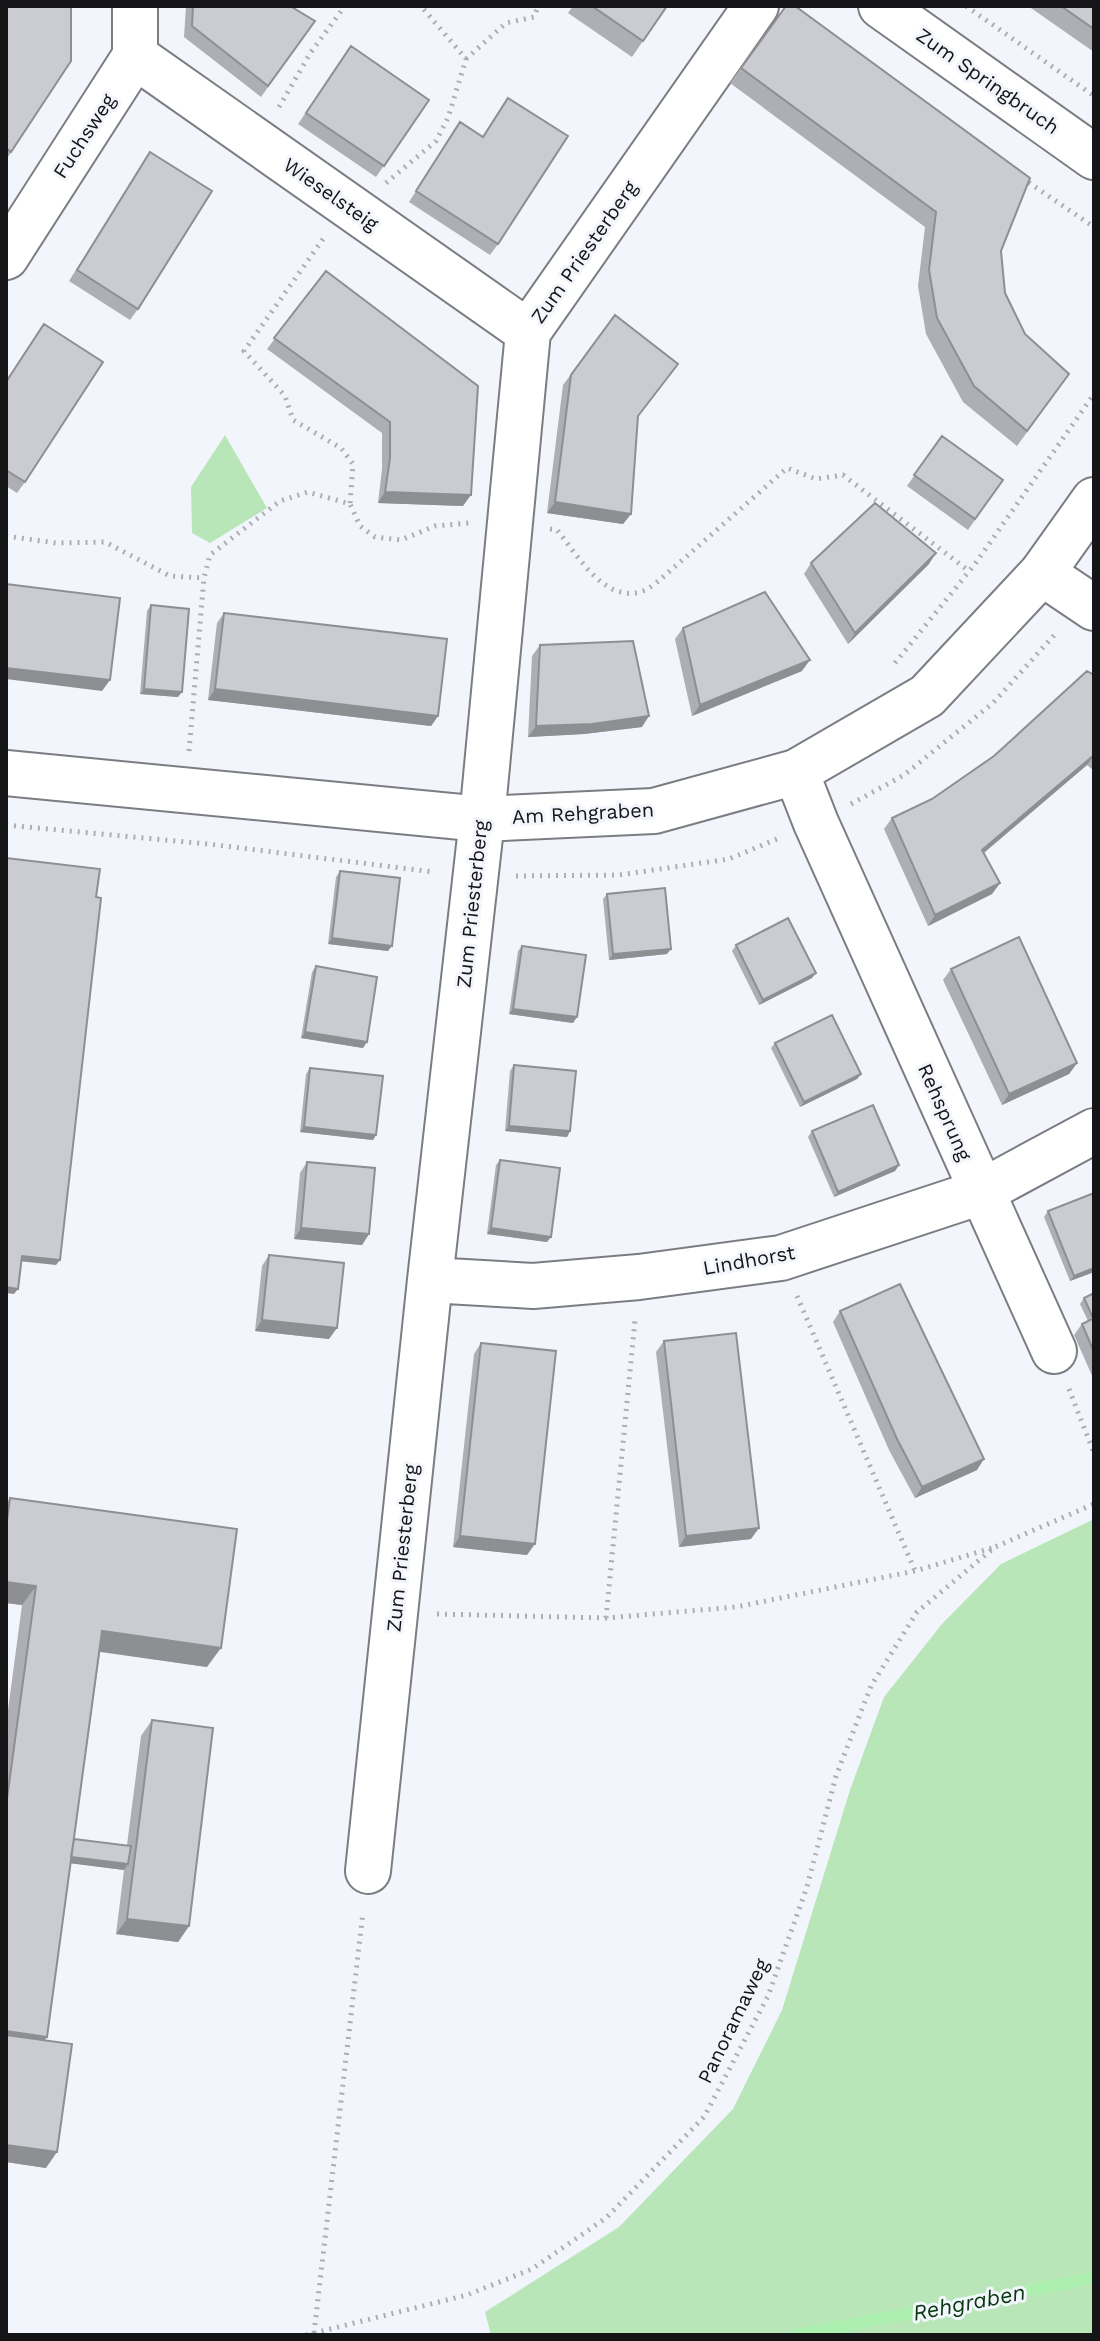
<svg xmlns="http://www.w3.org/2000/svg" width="1100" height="2341" font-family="'Work Sans',sans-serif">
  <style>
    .green { fill: #b8e6b8 }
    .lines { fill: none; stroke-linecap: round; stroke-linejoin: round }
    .stream { stroke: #acefae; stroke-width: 12 }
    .minor-casing { stroke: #7b7d83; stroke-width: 48 }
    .tertiary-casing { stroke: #7b7d83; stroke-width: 48 }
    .path { stroke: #acaeb2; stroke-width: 5; stroke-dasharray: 2 6; stroke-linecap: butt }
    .minor { stroke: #fff; stroke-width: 44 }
    .tertiary { stroke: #fff; stroke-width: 44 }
    .wall { fill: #aeafb5 }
    .shaded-wall { fill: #8d8f93 }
    .building { fill: #caccd2; stroke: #8d8f93; stroke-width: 2 }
    .labels { text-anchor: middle; stroke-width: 6; stroke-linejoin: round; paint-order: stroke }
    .street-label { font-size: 20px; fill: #151517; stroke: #f2f5fb }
    .water-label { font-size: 22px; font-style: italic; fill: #07370e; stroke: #f2f5fb }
  </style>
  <rect width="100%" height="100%" fill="#f2f5fb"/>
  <path class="green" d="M225,435L267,508L210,543L192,533L191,487Z
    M1094,1519V2335H491L485,2312L619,2227L733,2109L782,2010L850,1790L884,1697L942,1624L1001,1564Z"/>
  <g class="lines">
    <path class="stream" d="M797,2335L1094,2278"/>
    <g class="minor-casing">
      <path id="minor" d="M881,6L1094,157
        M135,56L528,332
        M6,257L135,56V6
        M1042,573L1094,608
        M796,772L816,823L1054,1351
        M430,1280L533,1286L639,1277L781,1258L981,1192L1094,1131
        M368,1871L430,1280L482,819L528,332L756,6"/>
    </g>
    <g class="tertiary-casing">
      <path id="tertiary" d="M6,773L482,819L654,811L796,772L927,696L1042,573L1094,500"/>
    </g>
    <path class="path" d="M966,6L1094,96
      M466,59L506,23L534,17L538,6
      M279,107L311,52L345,6
      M1022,178L1094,227
      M386,183L436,141L448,118L466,59L421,6
      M323,239L244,351L285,396L293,420L341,448L353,464L350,504
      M550,529L557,530C577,554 603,602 640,592C648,590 656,583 662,578L787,468L816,479L843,475L969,571
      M6,536L56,543L105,542L170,576L204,578
      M895,663L975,564L1094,394
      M189,751L204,578L210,555L280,501L308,492L350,504L360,526L375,537L401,540L435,526L469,523
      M851,804L904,775L993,703L1057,632
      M6,825L208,844L434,872
      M516,876L619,875L729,859L777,839
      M797,1296L915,1571
      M1069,1389L1094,1453
      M437,1614L606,1618L736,1607L915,1571L992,1548
      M606,1618L635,1320
      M314,2333L363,1912
      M306,2335L467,2295L532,2269L606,2218L704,2117L768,1996L807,1887L836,1776L871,1686L917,1612L995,1547L1094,1504"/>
    <use href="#minor" class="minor"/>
    <use href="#tertiary" class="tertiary"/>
  </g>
  <path class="wall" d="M6,6L71,61L6,160Z
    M186,6H290L315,21L261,97L184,37Z
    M573,6H667L632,57L568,13Z
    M786,6L1001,251L1005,293L1025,334L1069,374L1017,446L963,402L926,334L918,286L925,227L730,83Z
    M1028,6H1094V52Z
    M351,46L429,100L376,177L298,124Z
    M508,98L498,244L490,255L409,202L453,133L483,137Z
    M150,152L138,309L130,320L69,281Z
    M326,271L463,506L378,503L382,469V433L267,349Z
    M615,315L631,514L623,524L547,513L563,385Z
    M6,381L25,482L17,493L6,486Z
    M942,436L1003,480L968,530L907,486Z
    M811,563L929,564L848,644L804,574Z
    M151,605L178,697L140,694L147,611Z
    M224,613L438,716L431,726L208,700L217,623Z
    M683,628L802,671L692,716L675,639Z
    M540,645L642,727L584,734L528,737L532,656Z
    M1094,675V771L1087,765L984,853L1000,883L992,894L928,926L884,829L892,818L932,799L994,756Z
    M340,871L388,951L328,944L336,877Z
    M607,894L667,954L609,960L603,899Z
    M736,945L812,978L759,1005L732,951Z
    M522,946L573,1023L509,1014L518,951Z
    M316,966L363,1048L301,1038L312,972Z
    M951,969L1077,1063L1069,1074L1002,1105L943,980Z
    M775,1043L861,1074L857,1079L800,1107L771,1048Z
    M514,1065L570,1131L567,1137L505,1131L510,1071Z
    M310,1068L376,1135L373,1140L300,1132L306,1074Z
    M812,1131L899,1165L895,1171L834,1197L808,1137Z
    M500,1160L547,1242L487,1234L496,1165Z
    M307,1162L369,1234L362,1245L294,1239L300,1173Z
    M1048,1211L1094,1272L1070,1281L1044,1217Z
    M269,1255L329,1339L255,1331L262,1266Z
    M1094,1293V1380L1074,1335L1082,1324L1088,1321L1080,1304L1084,1298Z
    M840,1311L977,1470L915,1498L889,1450L833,1322Z
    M664,1341L751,1539L679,1547L656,1352Z
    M481,1343L527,1555L453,1547L474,1354Z
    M10,1498L207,1667L100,1652L74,1839L127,1845L141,1736L152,1720L189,1926L178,1942L116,1934L124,1870L71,1863L44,2040L46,2168L6,2162V1725L22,1605L6,1603V1504Z"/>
  <path class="shaded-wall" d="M385,492L471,495L463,506L378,503Z
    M555,502L631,514L623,524L547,513Z
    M936,553L929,564L848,644L855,633Z
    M810,660L802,671L692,716L700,705Z
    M6,668L110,680L102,691L6,679Z
    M144,689L182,692L178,697L140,694Z
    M215,689L438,716L431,726L208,700Z
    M649,716L642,727L584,734L528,737L536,726Z
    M1094,755L1087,765L975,860L982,850Z
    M1000,883L992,894L928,926L935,915Z
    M332,938L392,946L388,951L328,944Z
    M671,949L667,954L609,960L613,954Z
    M816,973L812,978L759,1005L763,1000Z
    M513,1009L577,1017L573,1023L509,1014Z
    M305,1032L367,1042L363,1048L301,1038Z
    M1077,1063L1069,1074L1002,1105L1009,1094Z
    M861,1074L857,1079L800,1107L804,1102Z
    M509,1126L570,1131L567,1137L505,1131Z
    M304,1127L376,1135L373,1140L300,1132Z
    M899,1165L895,1171L834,1197L838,1192Z
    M301,1228L369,1234L362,1245L294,1239Z
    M491,1228L551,1237L547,1242L487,1234Z
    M22,1256L60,1260L56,1265L18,1261Z
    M1094,1268V1272L1070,1281L1074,1276Z
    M6,1287L18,1289L14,1294L6,1293Z
    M262,1320L337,1328L329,1339L255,1331Z
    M984,1459L977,1470L915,1498L922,1487Z
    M759,1528L751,1539L679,1547L686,1536Z
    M460,1536L535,1544L527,1555L453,1547Z
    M6,1582L36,1586L22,1605L6,1603Z
    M102,1631L221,1648L207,1667L89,1650Z
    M64,1856L128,1864L124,1870L60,1862Z
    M127,1919L189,1926L178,1942L116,1934Z
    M6,2031L47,2037L33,2056L6,2052Z
    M6,2145L57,2152L46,2168L6,2162Z"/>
  <path class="building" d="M6,6H71V61L11,152L6,148Z
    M193,6H290L315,21L268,86L192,26Z
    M592,6H667L643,41Z
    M786,6H795L1030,178L1001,251L1005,293L1025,334L1069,374L1027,431L974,386L937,318L929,270L936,212L741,68Z
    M1061,6H1094V29Z
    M351,46L429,100L384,166L306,113Z
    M508,98L568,136L498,244L416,191L460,122L483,137Z
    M150,152L212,191L138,309L77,270Z
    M326,271L478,386L471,495L385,492L390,458V422L274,338Z
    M615,315L678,364L638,416L631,514L555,502L571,375Z
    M44,324L103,362L25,482L6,470V382Z
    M942,436L1003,480L975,519L914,475Z
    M875,503L936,553L855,633L811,563Z
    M6,584L120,598L110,680L6,668Z
    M765,592L810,660L700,705L683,628Z
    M151,605L189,609L182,692L144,689Z
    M224,613L447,639L438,716L215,689Z
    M633,641L649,716L592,724L536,726L540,645Z
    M1087,671L1094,675V755L982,850L1000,883L935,915L892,818L932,799L994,756Z
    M6,858L100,869L96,897L101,898L60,1260L22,1256L18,1289L6,1287Z
    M340,871L400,878L392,946L332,938Z
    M665,888L671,949L613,954L607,894Z
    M788,918L816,973L763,1000L736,945Z
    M1019,937L1077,1063L1009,1094L951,969Z
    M522,946L586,955L577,1017L513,1009Z
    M316,966L377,977L367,1042L305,1032Z
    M832,1015L861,1074L804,1102L775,1043Z
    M514,1065L576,1071L570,1131L509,1126Z
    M310,1068L383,1076L376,1135L304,1127Z
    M873,1105L899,1165L838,1192L812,1131Z
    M500,1160L560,1168L551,1237L491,1228Z
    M307,1162L375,1168L369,1234L301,1228Z
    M1094,1193V1268L1074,1276L1048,1211Z
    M269,1255L344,1263L337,1328L262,1320Z
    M900,1284L984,1459L922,1487L897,1439L840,1311Z
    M1094,1293V1318H1093L1084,1298Z
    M1094,1318V1352L1082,1324Z
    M736,1333L759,1528L686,1536L664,1341Z
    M481,1343L556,1351L535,1544L460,1536Z
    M10,1498L237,1529L221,1648L102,1631L47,2037L6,2031V1806L36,1586L6,1582V1528Z
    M152,1720L213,1728L189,1926L127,1919Z
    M74,1839L131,1846L128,1864L71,1857Z
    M6,2035L72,2044L57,2152L6,2145Z"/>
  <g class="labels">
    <g class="street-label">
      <text transform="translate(988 81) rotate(35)" y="7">Zum Springbruch</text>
      <text transform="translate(84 136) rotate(-57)" y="7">Fuchsweg</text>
      <text transform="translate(331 194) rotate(35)" y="7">Wieselsteig</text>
      <text transform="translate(584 252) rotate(-55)" y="7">Zum Priesterberg</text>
      <text transform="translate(583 813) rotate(-3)" y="7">Am Rehgraben</text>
      <text transform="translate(472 904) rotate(-84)" y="7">Zum Priesterberg</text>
      <text transform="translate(945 1112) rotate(66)" y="7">Rehsprung</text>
      <text transform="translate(749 1260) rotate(-10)" y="7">Lindhorst</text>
      <text transform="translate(402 1548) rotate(-84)" y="7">Zum Priesterberg</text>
      <text transform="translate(733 2021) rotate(-64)" y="7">Panoramaweg</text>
    </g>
    <g class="water-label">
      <text transform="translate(969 2302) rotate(-11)" y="8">Rehgraben</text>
    </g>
  </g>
  <rect width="1100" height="2341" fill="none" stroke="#151517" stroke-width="16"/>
</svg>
